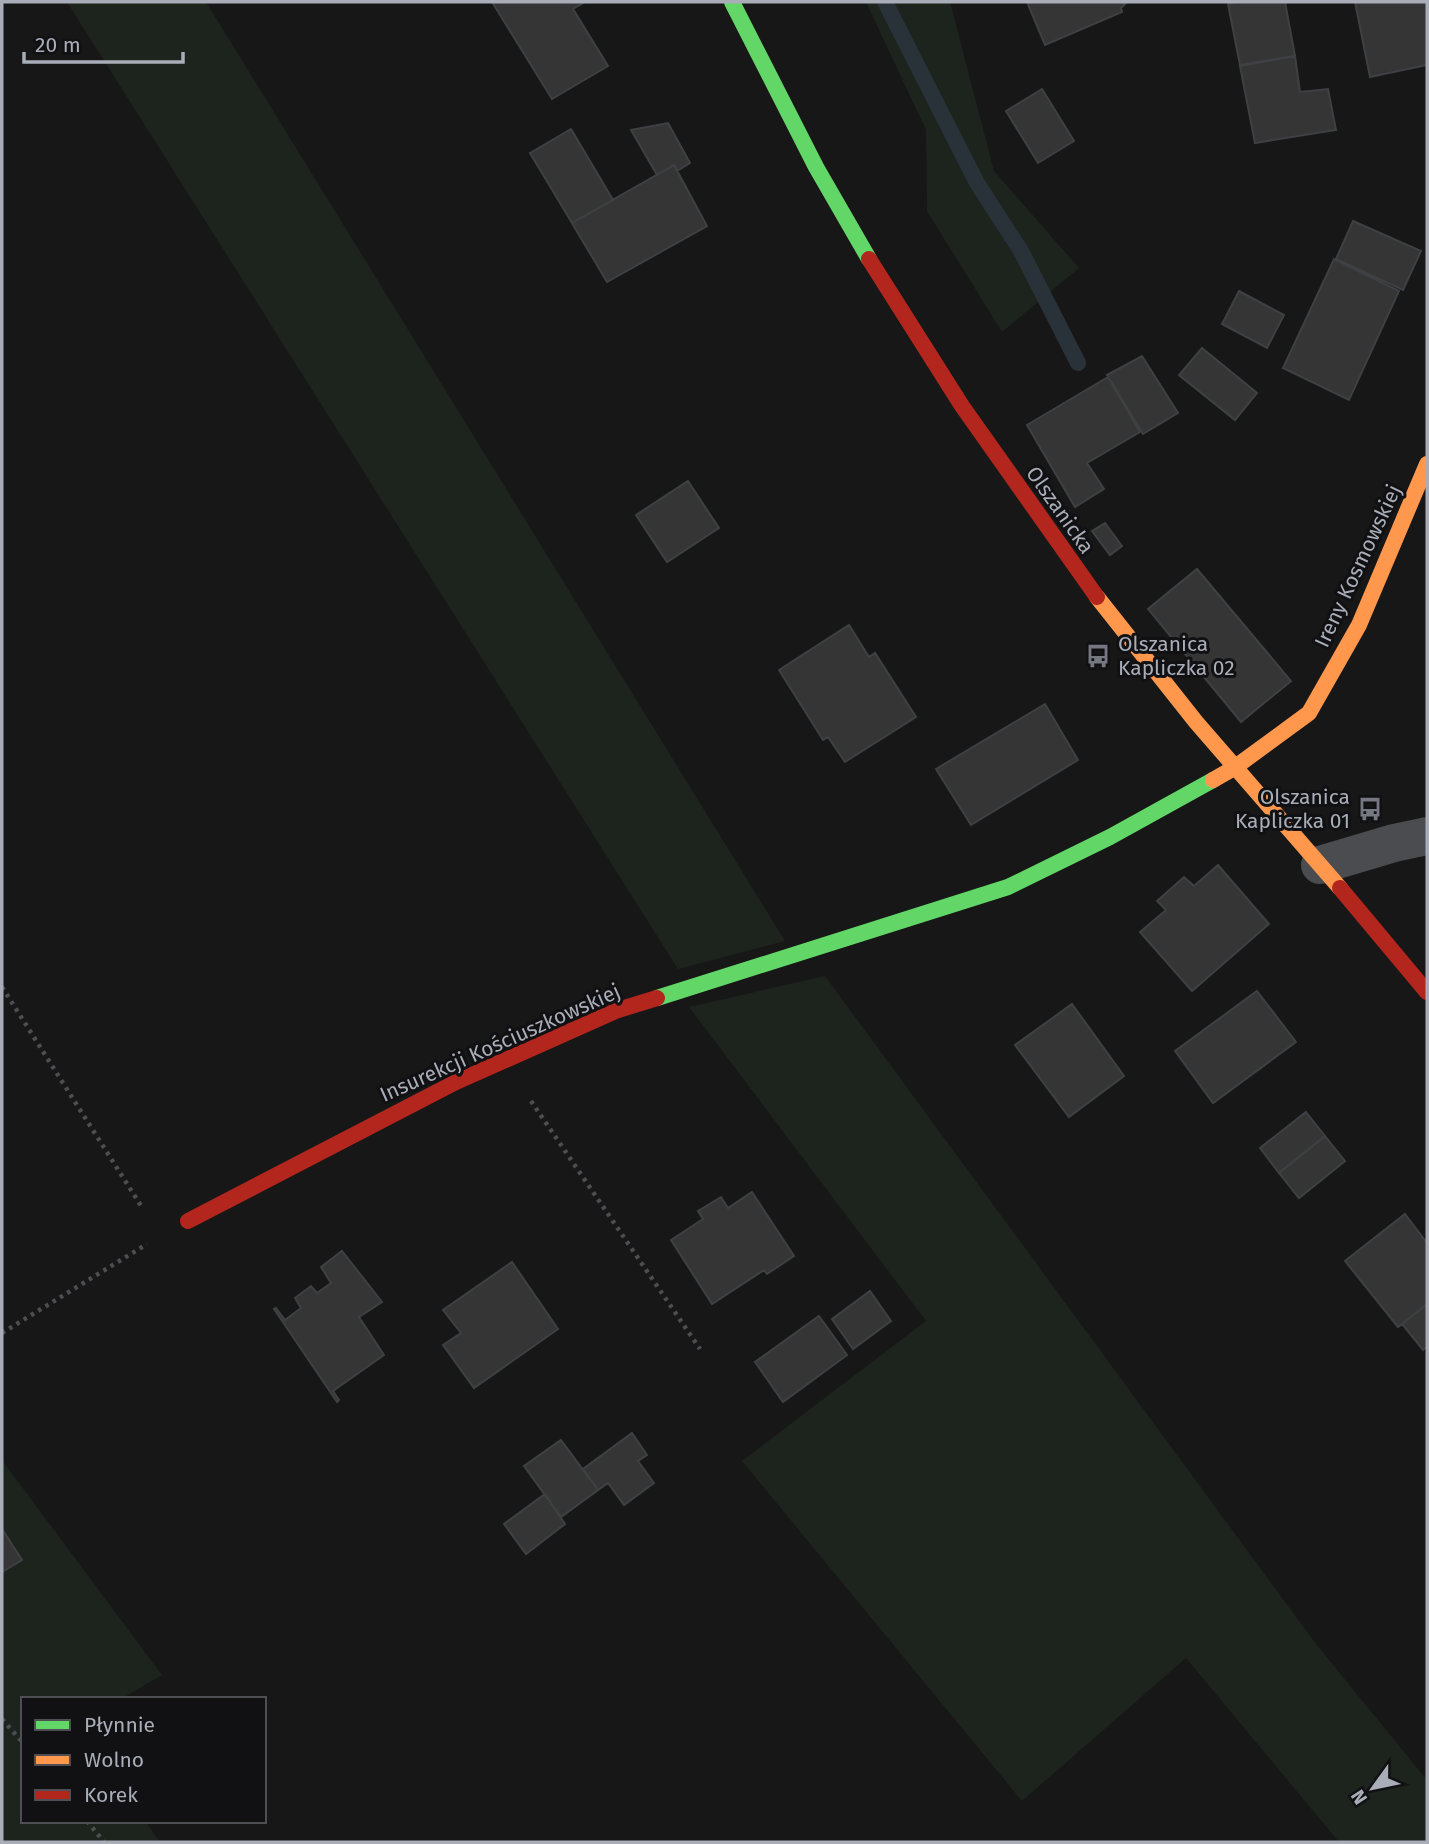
<svg xmlns="http://www.w3.org/2000/svg" width="1429" height="1844" font-family="'Fira Sans',sans-serif">
  <style>
    .green { fill: #1d241e }
    .lines { fill: none; stroke-linecap: round; stroke-linejoin: round }
    .stream { stroke: #2a3239; stroke-width: 16 }
    .building { fill: #353536; stroke: #3f4043; stroke-width: 2 }
    .path { stroke: #4d4e52; stroke-width: 4.5; stroke-dasharray: 3.5 5; stroke-linecap: butt }
    .street { stroke: #4b4c50; stroke-width: 38 }
    .fast { stroke: #63d668; stroke-width: 16 }
    .slow { stroke: #ff974d; stroke-width: 16 }
    .jam { stroke: #b3261e; stroke-width: 16 }
    .labels { text-anchor: middle; stroke-width: 6; stroke-linejoin: round; paint-order: stroke }
    .street-label { font-size: 21px; fill: #a8adb8; stroke: #111113 }
    .poi-label { font-size: 21px; fill: #a8adb8; stroke: #111113; text-anchor: start }
  </style>
  <rect width="100%" height="100%" fill="#171717"/>
  <path class="green" d="M67,2H206L785,941L678,969Z
    M866,2H950L994,171L1079,268L1002,332L927,211L926,130Z
    M825,976L1316,1644L1427,1780V1842H1339L1186,1658L1022,1801L742,1461L926,1321L689,1007Z
    M2,1460L162,1675L121,1699H23V1821H145L160,1842H2Z"/>
  <g class="lines">
    <path class="stream" d="M885,2L977,183L1021,251L1078,363"/>
  </g>
  <path class="building" d="M492,2H585L573,9L608,66L552,99Z
    M1027,2H1127L1121,8L1122,12L1045,45Z
    M1238,2H1285L1295,56L1240,65L1228,4Z
    M1355,2H1427V65L1370,77Z
    M1295,56L1300,92L1328,89L1336,130L1255,143L1240,66Z
    M1042,89L1074,141L1038,163L1006,111Z
    M668,123L690,163L677,171L674,165L657,175L631,130Z
    M571,129L613,200L572,223L530,153Z
    M674,165L707,226L607,282L572,223Z
    M1353,221L1421,251L1403,290L1336,259Z
    M1334,259L1399,291L1349,400L1283,368Z
    M1239,291L1284,315L1267,348L1222,324Z
    M1202,348L1257,393L1235,420L1179,375Z
    M1142,356L1178,413L1143,434L1107,375Z
    M1108,377L1140,432L1087,463L1104,489L1075,507L1027,425Z
    M688,481L719,528L667,562L636,515Z
    M1105,523L1122,546L1110,555L1092,531Z
    M1197,569L1291,681L1241,722L1148,609Z
    M849,625L869,657L875,653L916,717L845,762L828,737L823,740L779,670Z
    M1045,704L1078,760L971,825L936,769Z
    M1218,865L1269,924L1192,991L1140,932L1166,910L1157,901L1184,877L1194,886Z
    M1257,991L1296,1042L1213,1103L1175,1051Z
    M1072,1004L1124,1076L1069,1117L1015,1045Z
    M1306,1112L1325,1136L1279,1173L1260,1148Z
    M1325,1136L1345,1161L1299,1198L1279,1173Z
    M752,1192L794,1256L767,1274L764,1270L712,1304L671,1240L703,1219L698,1211L721,1197L728,1208Z
    M1405,1214L1427,1243V1304L1398,1327L1345,1261Z
    M342,1251L382,1302L359,1317L384,1355L333,1391L339,1400L337,1402L274,1309L276,1308L285,1320L301,1308L295,1298L311,1286L317,1293L331,1283L321,1267Z
    M512,1262L558,1329L474,1388L443,1345L461,1333L443,1310Z
    M870,1291L891,1321L853,1349L832,1319Z
    M1427,1304V1346L1423,1350L1402,1324Z
    M819,1316L847,1355L783,1402L755,1362Z
    M632,1433L647,1455L638,1461L654,1483L624,1505L608,1483L598,1490L583,1469Z
    M561,1440L598,1490L561,1517L524,1466Z
    M545,1494L565,1524L526,1554L504,1524Z
    M2,1529L22,1560L2,1572Z"/>
  <g class="lines">
    <path class="path" d="M2,987L143,1209
      M531,1101L700,1349
      M2,1333L147,1244
      M2,1719L23,1743
      M87,1821L104,1842"/>
    <path class="street" d="M1320,865L1394,843L1427,836"/>
    <path class="fast" d="M732,2L816,167L869,259
      M657,998L1008,887L1110,837L1213,780"/>
    <path class="slow" d="M1097,597L1196,722L1340,888
      M1213,780L1234,768L1309,713L1359,625L1427,464"/>
    <path class="jam" d="M869,259L962,406L1097,597
      M1340,888L1427,992
      M188,1221L456,1082L618,1010L657,998"/>
  </g>
  <defs>
    <g id="bus-bare" transform="scale(1.89)"><path d="M-5-6H5V4H4V6H2V4H-2V6H-4V4H-5ZM-3.5-4V0h7V-4ZM-3.5 1.2v1.5H-2V1.2ZM2 1.2v1.5H3.5V1.2Z" fill="#757880" stroke="#111113" stroke-width="2.5" paint-order="stroke"/></g>
  </defs>
  <g fill-rule="evenodd">
    <use href="#bus-bare" x="1098" y="656"/>
    <use href="#bus-bare" x="1370" y="809"/>
  </g>
  <g class="labels">
    <g class="street-label">
      <text transform="translate(1060 510) rotate(55)" y="7">Olszanicka</text>
      <text transform="translate(1358 566) rotate(-65)" y="7">Ireny Kosmowskiej</text>
      <text transform="translate(500 1043) rotate(-24)" y="7">Insurekcji Kościuszkowskiej</text>
    </g>
    <g class="poi-label">
      <text x="1118" y="651">Olszanica<tspan x="1118" dy="24">Kapliczka 02</tspan></text>
      <text x="1350" y="804" text-anchor="end">Olszanica<tspan x="1350" dy="24">Kapliczka 01</tspan></text>
    </g>
  </g>
  <rect width="1429" height="1844" fill="none" stroke="#a8adb8" stroke-width="7"/>
  <rect x="21" y="1697" width="245" height="126" fill="#111113" stroke="#4d4f55" stroke-width="2"/>
  <rect x="35" y="1720" width="35" height="10" fill="#63d668" stroke="#4d4f55" stroke-width="2"/>
  <text x="84" y="1732" font-size="21" fill="#a8adb8">Płynnie</text>
  <rect x="35" y="1755" width="35" height="10" fill="#ff974d" stroke="#4d4f55" stroke-width="2"/>
  <text x="84" y="1767" font-size="21" fill="#a8adb8">Wolno</text>
  <rect x="35" y="1790" width="35" height="10" fill="#b3261e" stroke="#4d4f55" stroke-width="2"/>
  <text x="84" y="1802" font-size="21" fill="#a8adb8">Korek</text>
  <g transform="translate(1373 1788) rotate(237)" stroke="#111113" stroke-width="5" paint-order="stroke">
  <path d="M0-5L12 26L0 18L-12 26Z" fill="#a8adb8"/>
  <text y="-10" font-size="19" font-weight="bold" text-anchor="middle" fill="#a8adb8">N</text>
  </g>
  <path d="M24 52v10h159v-10" fill="none" stroke="#a8adb8" stroke-width="3.5"/>
  <text x="35" y="52" font-size="21" fill="#a8adb8" stroke="#111113" stroke-width="5" paint-order="stroke">20 m</text>
</svg>
